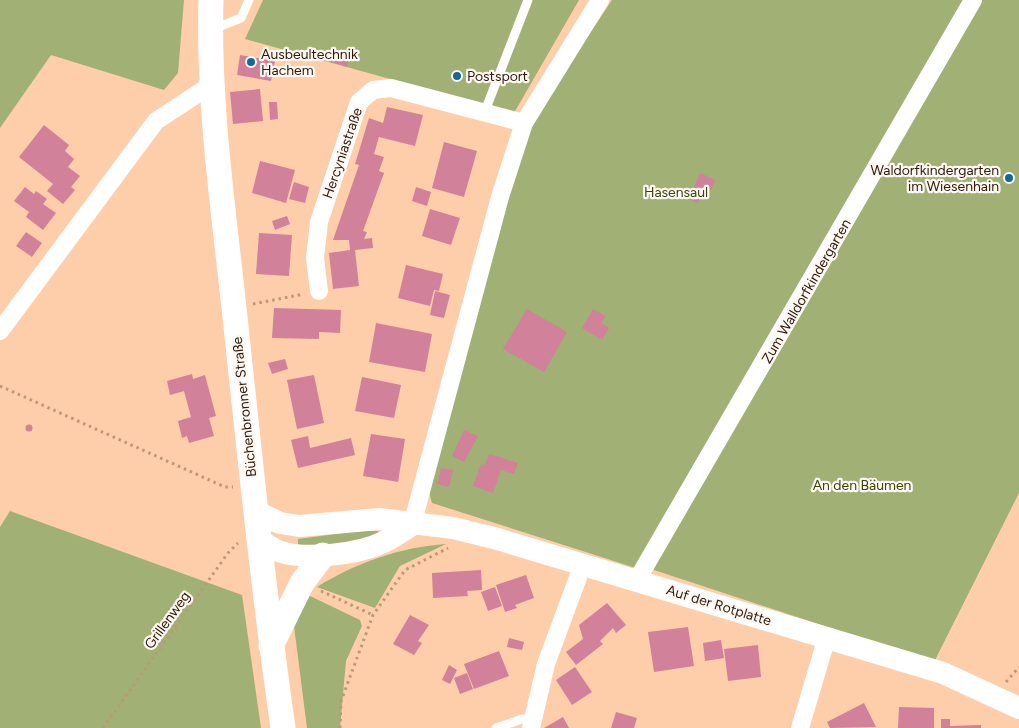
<svg xmlns="http://www.w3.org/2000/svg" width="1019" height="728" font-family="Figtree,sans-serif">
  <style>
    .green { fill: #a1b074 }
    .building { fill: #d1819a }
    .lines { fill: none; stroke-linecap: round; stroke-linejoin: round }
    .path { stroke: #be9778; stroke-width: 3; stroke-dasharray: 2.5 4; stroke-linecap: butt }
    .service { stroke: #fff; stroke-width: 9 }
    .minor { stroke: #fff; stroke-width: 18 }
    .tertiary { stroke: #fff; stroke-width: 22 }
    .secondary { stroke: #fff; stroke-width: 25 }
    .poi-dot { fill: #116999; stroke: #fef8f4; stroke-width: 2 }
    .labels { text-anchor: middle; stroke-width: 4.5; stroke-linejoin: round; paint-order: stroke }
    .poi-label { font-size: 14px; fill: #2f1a08; stroke: #fef8f4; text-anchor: start }
    .street-label { font-size: 14px; fill: #2f1a08; stroke: #fef8f4 }
    .park-label { font-size: 14px; fill: #3a450b; stroke: #fef8f4 }
  </style>
  <rect width="100%" height="100%" fill="#fdcea9"/>
  <path class="green" d="M0,0H184L178,73L164,90L51,55L0,128Z
    M263,0H579L514,113L245,39Z
    M612,0H969L639,569L432,503L429,492L441,442L529,125Z
    M979,0H1019V493L934,662L654,570L652,562Z
    M10,511L242,595L261,728H0V527Z
    M358,531H378L379,536L354,543L298,547V539Z
    M446,544L400,566L375,608L317,587C355,563 401,547 446,544Z
    M308,595L360,620L362,626L346,661L340,728H307L294,626Z"/>
  <path class="building" d="M331,52L349,58L347,67L329,61Z
    M240,55L275,61L271,81L237,75Z
    M260,89L263,121L233,124L230,92Z
    M269,102H277L278,119L270,120Z
    M387,107L423,115L415,146L379,137L374,154L384,157L379,171L384,173L363,231L367,232L364,239L372,238L373,248L355,250L359,286L333,289L329,253L350,250L349,240H333L359,165L355,164L369,118L383,123Z
    M44,125L69,145L65,151L74,159L68,167L80,176L71,187L75,190L63,204L47,191L53,184L19,157Z
    M444,142L477,151L464,197L432,188Z
    M260,161L295,170L286,203L252,193Z
    M700,173L715,180L711,190L705,188L698,203L689,199Z
    M294,182L309,187L305,203L289,199Z
    M25,187L34,194L36,191L47,199L43,204L56,213L43,230L26,217L29,212L14,201Z
    M416,187L431,192L427,206L412,201Z
    M430,209L460,218L451,245L422,236Z
    M287,216L290,224L275,230L272,221Z
    M26,232L42,243L32,257L16,246Z
    M259,233L292,235L289,276L256,274Z
    M406,265L443,274L439,291L434,290L430,306L398,298Z
    M435,291L450,295L444,318L430,315Z
    M274,308L341,310L340,333L319,332V339L272,338Z
    M527,309L567,332L544,372L503,349Z
    M593,309L606,316L601,323L609,328L602,340L582,328Z
    M376,323L432,334L425,372L369,362Z
    M285,359L288,369L272,374L268,363Z
    M192,374L193,379L205,375L216,416L209,418L214,436L189,443L187,436L182,438L178,421L191,417L184,391L170,395L167,381Z
    M314,375L324,423L297,429L287,380Z
    M362,377L401,385L394,418L355,411Z
    M25.5 428a3.5 3.5 0 1 1 7 0a3.5 3.5 0 1 1-7 0Z
    M464,430L478,436L464,462L452,456Z
    M371,434L405,439L398,482L363,476Z
    M308,436L310,448L351,438L355,455L298,468L291,440Z
    M489,454L518,463L514,474L501,470L493,493L473,486L481,464L485,465Z
    M441,468L453,470L449,487L437,484Z
    M481,570L482,590L467,591L468,596L433,598L432,573Z
    M526,575L534,598L515,605L517,608L505,612L496,585Z
    M495,587L502,606L488,611L481,592Z
    M607,603L626,625L616,633L613,628L600,641L603,644L576,665L566,652L583,639L579,625Z
    M410,615L429,625L418,641L422,643L414,655L393,644Z
    M688,627L694,666L654,672L648,632Z
    M509,638L524,642L522,650L507,647Z
    M721,640L724,658L705,661L703,643Z
    M758,645L761,677L728,681L724,649Z
    M499,651L509,676L474,689L464,664Z
    M449,665L457,670L450,684L442,680Z
    M575,667L592,692L572,705L556,680Z
    M467,673L473,689L460,694L454,678Z
    M864,703L876,727L830,728L827,722Z
    M899,707L934,708V728H898Z
    M616,712L637,718L634,728H611Z
    M563,717L569,728H544Z
    M941,719H950V726L981,725V728H941Z"/>
  <g class="lines">
    <path class="path" d="M253,304L304,294
      M0,386L225,487H233
      M321,591L373,615
      M1006,682L1019,667
      M103,728L228,553L238,543
      M340,728L341,701L373,615L405,570L448,548"/>
    <path class="service" d="M213,29L241,18L249,0
      M485,111L528,0
      M496,728L522,719L532,721"/>
    <path class="minor" d="M319,291L315,258L319,222L359,102L373,90L391,88L524,123
      M0,331L156,121L211,85
      M412,525L500,197L524,123L600,0
      M637,580L973,0
      M531,728L546,664L583,564
      M800,728L827,637"/>
    <path class="tertiary" d="M255,511L280,523L299,526L379,519L453,528L494,538L943,673L1019,708
      M258,539C265,543 271,548 278,551C306,561 360,554 386,541C395,536 404,530 412,525"/>
    <path class="secondary" d="M211,0C208,103 223,206 234,308C249,448 263,588 283,728
      M271,646L302,583L323,555"/>
  </g>
  <g class="poi-dot">
    <circle cx="251" cy="62" r="5"/>
    <circle cx="457" cy="76" r="5"/>
    <circle cx="1009" cy="178" r="5"/>
  </g>
  <g class="labels">
    <g class="poi-label">
      <text x="261" y="59">Ausbeultechnik<tspan x="261" dy="16">Hachem</tspan></text>
      <text x="467" y="81">Postsport</text>
      <text x="999" y="175" text-anchor="end">Waldorfkindergarten<tspan x="999" dy="16">im Wiesenhain</tspan></text>
    </g>
    <g class="street-label">
      <text transform="translate(342 153) rotate(-71)" y="5">Hercyniastraße</text>
      <text transform="translate(806 291) rotate(-60)" y="5">Zum Walldorfkindergarten</text>
      <text transform="translate(244 407) rotate(-96)" y="5">Büchenbronner Straße</text>
      <text transform="translate(719 605) rotate(17)" y="5">Auf der Rotplatte</text>
      <text transform="translate(167 620) rotate(-54)" y="5">Grillenweg</text>
    </g>
    <g class="park-label">
      <text x="676" y="197">Hasensaul</text>
      <text x="862" y="490">An den Bäumen</text>
    </g>
  </g>
</svg>
